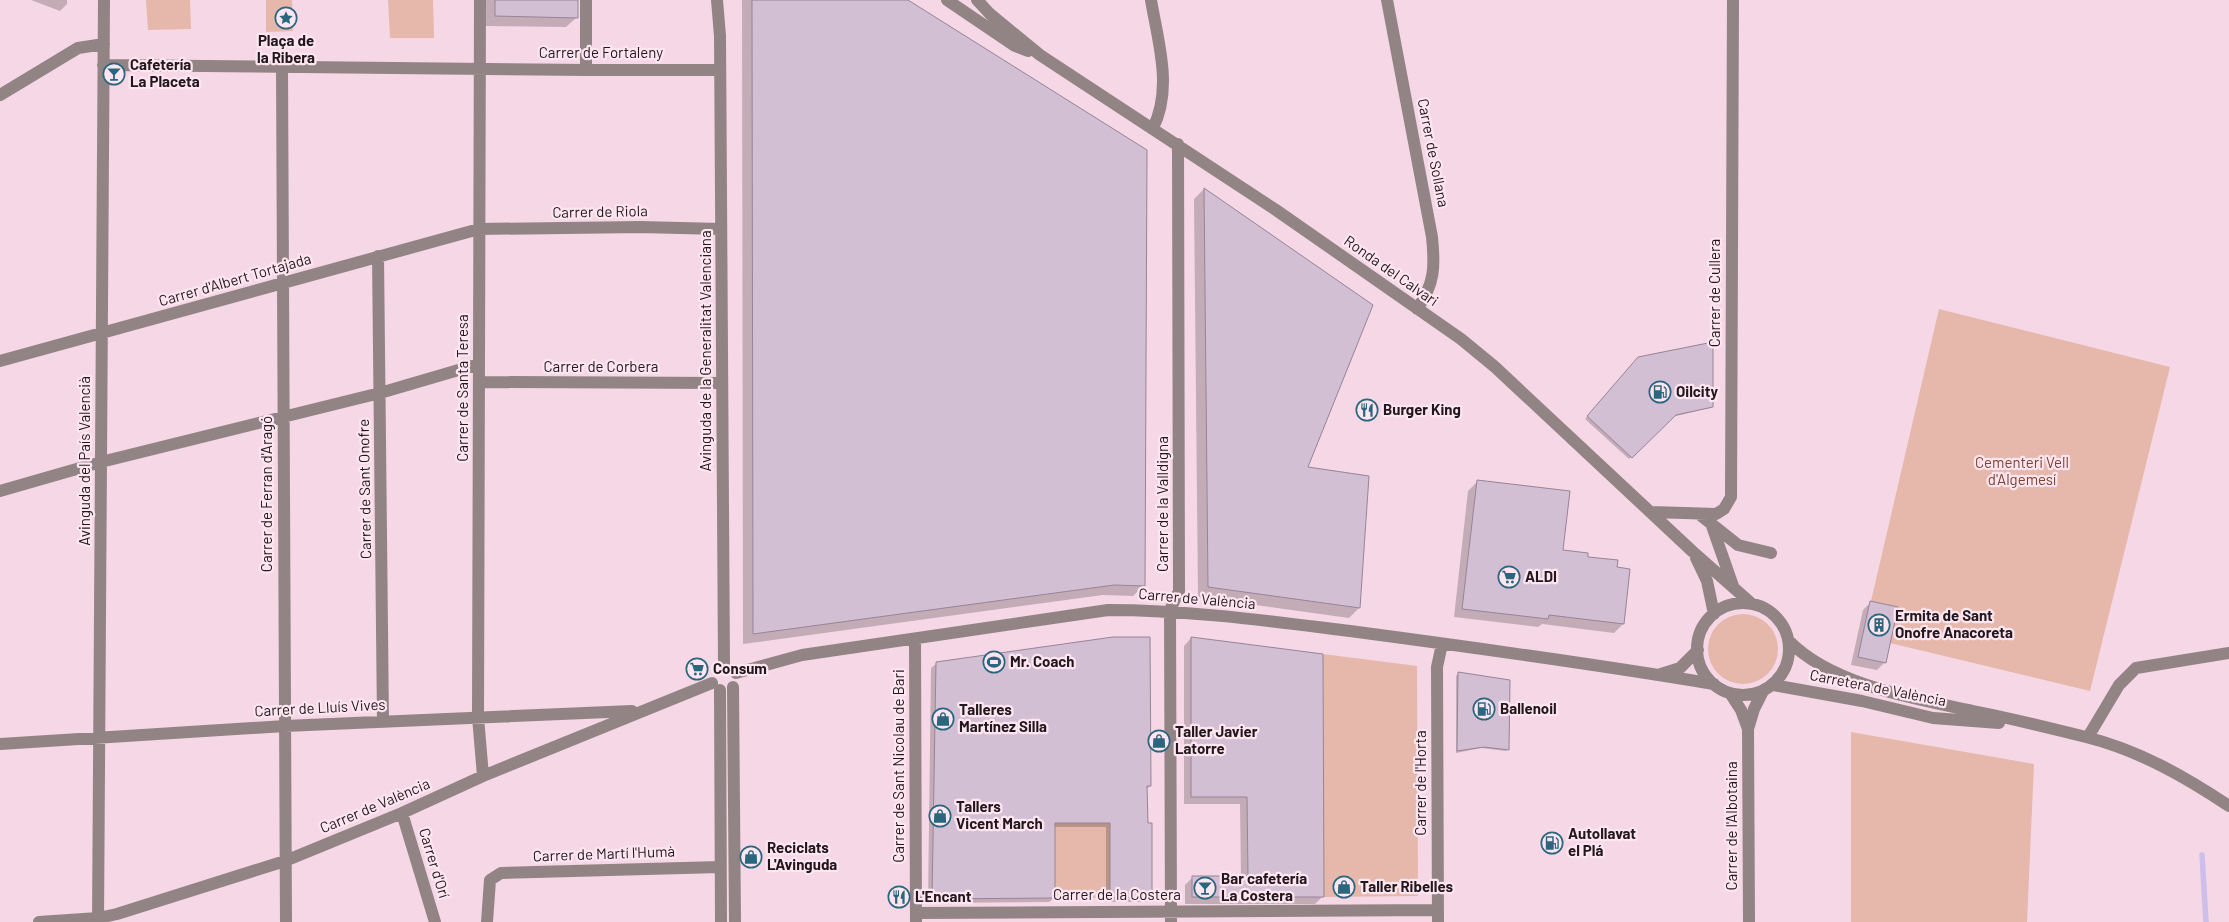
<svg xmlns="http://www.w3.org/2000/svg" width="2229" height="922" font-family="Barlow,sans-serif">
  <style>
    .green { fill: #e6b8ab }
    .shadow { fill: #0003 }
    .lines { fill: none; stroke-linecap: round; stroke-linejoin: round }
    .stream { stroke: #cdbfea; stroke-width: 5.5 }
    .building { fill: #d3bfd4; stroke: #978498 }
    .minor { stroke: #928485; stroke-width: 12 }
    .labels { text-anchor: middle; stroke-width: 4.5; stroke-linejoin: round; paint-order: stroke }
    .poi-label { font-size: 15px; font-weight: bold; fill: #21171c; stroke: #fee6f1; text-anchor: start }
    .street-label { font-size: 15px; fill: #21171c; stroke: #fee6f1 }
    .park-label { font-size: 15px; fill: #80412f; stroke: #fee6f1 }
  </style>
  <rect width="100%" height="100%" fill="#f5d7e5"/>
  <path class="green" d="M146,0H190L191,29L148,30Z
    M266,0H292L293,31L266,32Z
    M388,0H433L434,38H390Z
    M1939,309L2170,367L2090,691L1890,643L1886,663L1858,657Z
    M1708 649a35 35 0 1 1 70 0a35 35 0 1 1-70 0Z
    M1323,654L1417,666L1418,896L1324,897Z
    M1851,732L2034,764L2027,922H1851Z
    M1055,823H1110V898H1055Z"/>
  <path class="shadow" d="M31,0H67V4L60,11Z
    M485,0H577V17L566,27L485,26Z
    M742,0H906L1144,585L1133,596L1103,595L743,644Z
    M1204,189L1359,608L1349,618L1198,597L1194,199Z
    M1639,358L1712,406L1709,408L1672,417L1629,459L1585,419Z
    M1477,482L1562,551L1616,568L1623,624L1614,633L1542,624L1538,627L1454,617L1468,491Z
    M1871,602L1885,662L1877,670L1851,665L1863,610Z
    M1191,638L1322,655L1323,896L1315,904H1185V885L1192,878L1241,877L1240,804H1184V646Z
    M936,664L1150,786L1146,790L1151,897L1146,902H1106V827H1054V898L1049,902L928,903L931,668Z
    M1458,674L1508,749L1506,751L1481,748L1456,753V676Z"/>
  <g class="lines">
    <path class="stream" d="M2202,855L2206,922"/>
  </g>
  <path class="building" d="M495,0H578V18L495,16Z
    M752,0H908L1147,150L1145,586L1114,585L753,634Z
    M1204,188L1373,305L1308,467L1369,476L1360,608L1208,587Z
    M1713,342V407L1676,415L1632,458L1587,416L1638,357Z
    M1477,480L1570,491L1563,550L1588,553V557L1618,560L1617,567L1630,569L1624,624L1549,615L1548,619L1462,609Z
    M1870,601L1898,607L1886,663L1858,657Z
    M1113,637H1150L1151,786H1147L1148,823H1152V897L1110,898V823H1055V898L932,899L936,662Z
    M1191,637L1323,654L1324,897H1192V876H1248L1247,797H1191Z
    M1458,672L1510,680L1509,750L1484,747L1457,751Z"/>
  <g class="lines">
    <path class="minor" d="M480,0L478,717L483,776
      M586,0V70
      M717,0L720,36L724,665
      M947,0L1015,46L1028,51
      M977,0L990,14L1040,55L1276,210L1461,339L1495,367L1692,551L1752,604
      M1151,0C1158,42 1173,88 1153,128
      M1387,0L1432,237C1435,266 1435,284 1417,309
      M103,65L586,70H720
      M282,66L286,922
      M0,95L78,48L104,44
      M378,256L383,721
      M0,361L479,229L640,227L721,229
      M479,382L722,383
      M0,491L101,462L380,393L479,364
      M1651,512L1716,514L1724,509L1731,497L1733,0
      M1699,514L1738,545L1771,553
      M1711,523L1733,586
      M1696,558L1707,581L1714,614
      M1697 649a46 46 0 1 1 92 0a46 46 0 1 1-92 0Z
      M915,640L916,922
      M1789,641C1833,686 1918,699 1978,712C2014,719 2050,728 2086,737C2138,750 2184,776 2229,806
      M736,673L802,655L1108,610C1190,610 1269,621 1350,631C1471,647 1593,664 1714,684
      M1661,674L1680,668L1698,650
      M1773,685L1862,701L1933,718L1999,723
      M733,687L735,922
      M720,690L721,922
      M1730,693L1741,710L1748,729
      M2088,737L2119,685L2136,668L2229,653
      M0,744L285,726L632,711
      M402,813L435,922
      M916,913L1438,910
      M39,922L98,918L117,914L285,861L402,813L483,776L712,683
      M98,922L104,0
      M487,922L490,880L501,873L720,867
      M1171,922L1170,610L1179,591L1178,144
      M1438,922L1437,667L1442,644
      M1749,922L1748,729L1754,709L1763,691"/>
  </g>
  <defs>
    <g id="sight-ring" transform="scale(1.125)"><circle r="9.5" fill="#fee6f1" stroke="#2a667d" stroke-width="1.5"/><path d="M0-6L1.8-2.2L6-1.7L2.9 1.2L3.7 5.4L0 3.3L-3.7 5.4L-2.9 1.2L-6-1.7L-1.8-2.2Z" fill="#2a667d"/></g>
    <g id="bar-ring" transform="scale(1.125)"><circle r="9.5" fill="#fee6f1" stroke="#2a667d" stroke-width="1.5"/><path d="M-6-5H6L.8 .8V4.5H3.5V6h-7V4.5H-.8V.8Z" fill="#2a667d"/></g>
    <g id="fuel-ring" transform="scale(1.125)"><circle r="9.5" fill="#fee6f1" stroke="#2a667d" stroke-width="1.5"/><path d="M-5.5-6h7V0h2V4h1.3V-2.5L3-4.5l.8-.8L6-3V5H2.5V1h-1V6h-7ZM-4.2-4.7v3.2H.2V-4.7Z" fill="#2a667d"/></g>
    <g id="restaurant-ring" transform="scale(1.125)"><circle r="9.5" fill="#fee6f1" stroke="#2a667d" stroke-width="1.5"/><path d="M-5-6h1v4h1v-4h1v4h1v-4h1v5L-1.5 .5V6h-2V.5L-5-1ZM5-6V6H3V1.5H1.5Q1.5-4 5-6Z" fill="#2a667d"/></g>
    <g id="supermarket-ring" transform="scale(1.125)"><circle r="9.5" fill="#fee6f1" stroke="#2a667d" stroke-width="1.5"/><path d="M-6-5.5h2.5l.6 2H6L4.5 2H-2.5L-4.4-4H-6ZM-1.5 3.2a1.3 1.3 0 1 0 .1 0ZM3 3.2a1.3 1.3 0 1 0 .1 0Z" fill="#2a667d"/></g>
    <g id="building-ring" transform="scale(1.125)"><circle r="9.5" fill="#fee6f1" stroke="#2a667d" stroke-width="1.5"/><path d="M-4-6H4V6H1V3H-1V6H-4ZM-2.5-4.3h1.7v1.8h-1.7ZM.8-4.3h1.7v1.8H.8ZM-2.5-1h1.7V.8h-1.7ZM.8-1h1.7V.8H.8Z" fill="#2a667d"/></g>
    <g id="stadium-ring" transform="scale(1.125)"><circle r="9.5" fill="#fee6f1" stroke="#2a667d" stroke-width="1.5"/><path d="M0-5a6.5 5 0 1 0 0 10a6.5 5 0 1 0 0-10ZM-3.5-1.8h7v3.6h-7Z" fill="#2a667d"/></g>
    <g id="shop-ring" transform="scale(1.125)"><circle r="9.5" fill="#fee6f1" stroke="#2a667d" stroke-width="1.5"/><path d="M-5-2.5h2.3a2.7 3.5 0 0 1 5.4 0H5L5.5 6h-11ZM-1.5-2.5h3a1.5 2.3 0 0 0-3 0Z" fill="#2a667d"/></g>
  </defs>
  <g fill-rule="evenodd">
    <use href="#sight-ring" x="286" y="18"/>
    <use href="#bar-ring" x="114" y="74"/>
    <use href="#fuel-ring" x="1660" y="392"/>
    <use href="#restaurant-ring" x="1367" y="410"/>
    <use href="#supermarket-ring" x="1509" y="577"/>
    <use href="#building-ring" x="1879" y="625"/>
    <use href="#stadium-ring" x="994" y="662"/>
    <use href="#supermarket-ring" x="697" y="669"/>
    <use href="#fuel-ring" x="1484" y="709"/>
    <use href="#shop-ring" x="943" y="719"/>
    <use href="#shop-ring" x="1159" y="741"/>
    <use href="#shop-ring" x="940" y="816"/>
    <use href="#fuel-ring" x="1552" y="843"/>
    <use href="#shop-ring" x="751" y="857"/>
    <use href="#shop-ring" x="1344" y="887"/>
    <use href="#bar-ring" x="1205" y="888"/>
    <use href="#restaurant-ring" x="899" y="897"/>
  </g>
  <g class="labels">
    <g class="poi-label">
      <text x="286" y="46" text-anchor="middle">Plaça de<tspan x="286" dy="17">la Ribera</tspan></text>
      <text x="130" y="70">Cafetería<tspan x="130" dy="17">La Placeta</tspan></text>
      <text x="1676" y="397">Oilcity</text>
      <text x="1383" y="415">Burger King</text>
      <text x="1525" y="582">ALDI</text>
      <text x="1895" y="621">Ermita de Sant<tspan x="1895" dy="17">Onofre Anacoreta</tspan></text>
      <text x="1010" y="667">Mr. Coach</text>
      <text x="713" y="674">Consum</text>
      <text x="1500" y="714">Ballenoil</text>
      <text x="959" y="715">Talleres<tspan x="959" dy="17">Martínez Silla</tspan></text>
      <text x="1175" y="737">Taller Javier<tspan x="1175" dy="17">Latorre</tspan></text>
      <text x="956" y="812">Tallers<tspan x="956" dy="17">Vicent March</tspan></text>
      <text x="1568" y="839">Autollavat<tspan x="1568" dy="17">el Plá</tspan></text>
      <text x="767" y="853">Reciclats<tspan x="767" dy="17">L'Avinguda</tspan></text>
      <text x="1221" y="884">Bar cafetería<tspan x="1221" dy="17">La Costera</tspan></text>
      <text x="1360" y="892">Taller Ribelles</text>
      <text x="915" y="902">L'Encant</text>
    </g>
    <g class="street-label">
      <text x="601" y="58">Carrer de Fortaleny</text>
      <text transform="translate(1433 153) rotate(79)" y="5">Carrer de Sollana</text>
      <text transform="translate(600 212) rotate(-1)" y="5">Carrer de Riola</text>
      <text transform="translate(1391 271) rotate(35)" y="5">Ronda del Calvari</text>
      <text transform="translate(235 280) rotate(-16)" y="5">Carrer d'Albert Tortajada</text>
      <text transform="translate(1715 293) rotate(-90)" y="5">Carrer de Cullera</text>
      <text transform="translate(706 351) rotate(-90)" y="5">Avinguda de la Generalitat Valenciana</text>
      <text x="601" y="372">Carrer de Corbera</text>
      <text transform="translate(463 388) rotate(-90)" y="5">Carrer de Santa Teresa</text>
      <text transform="translate(85 461) rotate(-90)" y="5">Avinguda del País Valencià</text>
      <text transform="translate(365 489) rotate(-91)" y="5">Carrer de Sant Onofre</text>
      <text transform="translate(267 494) rotate(-90)" y="5">Carrer de Ferran d'Aragó</text>
      <text transform="translate(1163 504) rotate(-90)" y="5">Carrer de la Valldigna</text>
      <text transform="translate(1197 599) rotate(5)" y="5">Carrer de València</text>
      <text transform="translate(1878 688) rotate(11)" y="5">Carretera de València</text>
      <text transform="translate(320 708) rotate(-3)" y="5">Carrer de Lluís Vives</text>
      <text transform="translate(899 766) rotate(-90)" y="5">Carrer de Sant Nicolau de Bari</text>
      <text transform="translate(1421 783) rotate(-90)" y="5">Carrer de l'Horta</text>
      <text transform="translate(375 806) rotate(-23)" y="5">Carrer de València</text>
      <text transform="translate(1732 826) rotate(-90)" y="5">Carrer de l'Albotaina</text>
      <text transform="translate(604 854) rotate(-2)" y="5">Carrer de Martí l'Humà</text>
      <text transform="translate(434 863) rotate(73)" y="5">Carrer d'Orí</text>
      <text x="1117" y="900">Carrer de la Costera</text>
    </g>
    <g class="park-label">
      <text x="2022" y="468">Cementeri Vell<tspan x="2022" dy="17">d'Algemesí</tspan></text>
    </g>
  </g>
</svg>
